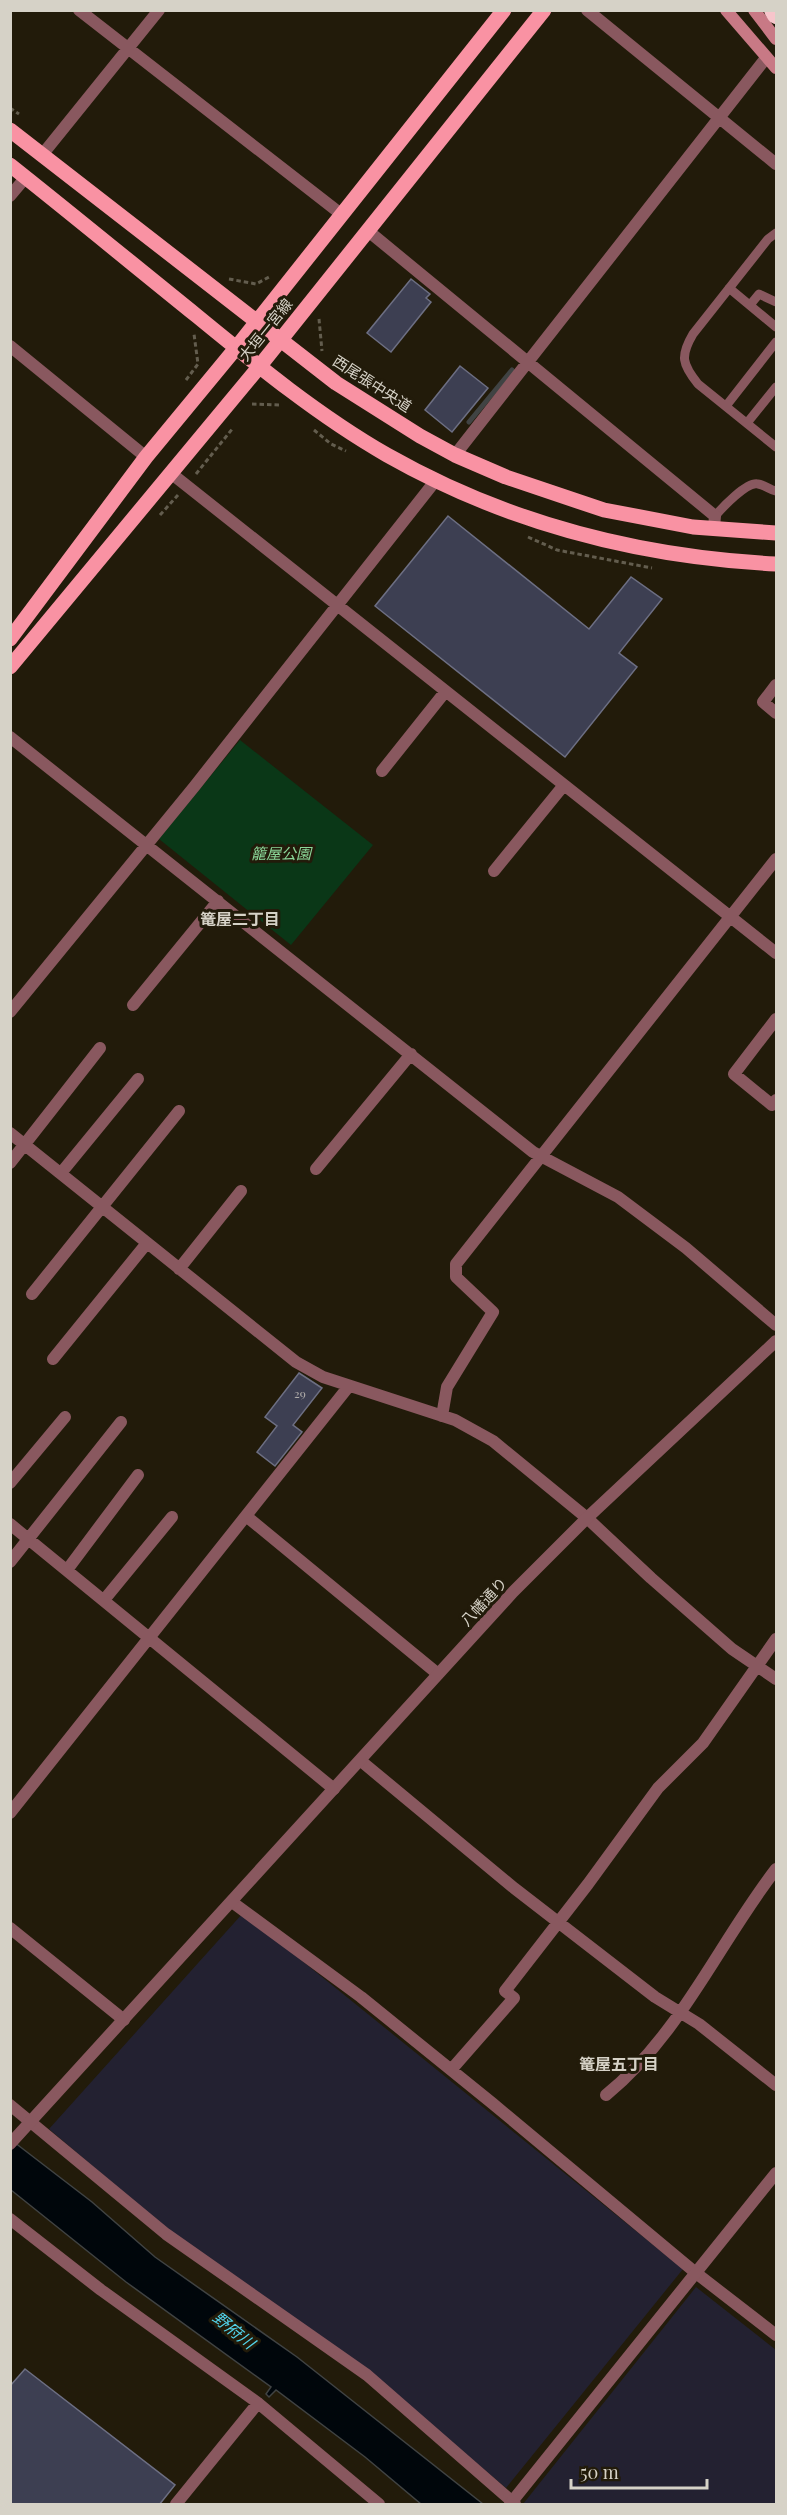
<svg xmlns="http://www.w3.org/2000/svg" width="787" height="2515" font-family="'Playfair Display','Noto Sans JP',serif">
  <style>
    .industrial { fill: #232131 }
    .green { fill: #0a3717 }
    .water { fill: #00060b; stroke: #404343; stroke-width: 1.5 }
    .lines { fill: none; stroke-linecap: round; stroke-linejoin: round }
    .stream { stroke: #404343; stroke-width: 5 }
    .building { fill: #3d3f52; stroke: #6d6f83; stroke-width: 1.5 }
    .path { stroke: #635d4e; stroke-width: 3; stroke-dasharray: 4.5 3; stroke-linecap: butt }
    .service { stroke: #89585f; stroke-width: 9 }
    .minor { stroke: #89585f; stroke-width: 12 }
    .tertiary { stroke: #89585f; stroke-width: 12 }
    .secondary { stroke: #c87985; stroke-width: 12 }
    .primary { stroke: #f992a3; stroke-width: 15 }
    .motorway { stroke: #f7c5cb; stroke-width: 18 }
    .labels { text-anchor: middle; stroke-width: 6; stroke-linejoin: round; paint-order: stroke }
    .number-label { font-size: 12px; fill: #b0adaa }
    .street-label { font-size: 15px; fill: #d6d2c7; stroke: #221b0a }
    .park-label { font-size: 15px; font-style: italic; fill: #8bd799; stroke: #221b0a }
    .neighbourhood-label { font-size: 16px; font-weight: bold; fill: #d6d2c7; stroke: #221b0a }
    .water-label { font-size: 16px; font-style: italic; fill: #52d3eb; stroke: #221b0a }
  </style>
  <rect width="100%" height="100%" fill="#221b0a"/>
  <path class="industrial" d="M243,1913L683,2269L506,2488L380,2381L169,2231L49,2129Z
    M696,2287L776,2350V2504H523Z"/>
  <path class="green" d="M240,740L373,845L291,945L159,839Z"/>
  <path class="water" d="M10,2139L92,2202L155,2257L297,2357L483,2504H421L365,2457L276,2390L269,2397L266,2394L271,2387L126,2282L11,2190Z"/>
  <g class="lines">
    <path class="stream" d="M469,422L512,370"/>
  </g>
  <path class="building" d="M411,279L430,294L426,298L431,302L391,352L367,333Z
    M460,366L488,388L452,432L425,410Z
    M448,516L589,629L631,577L662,599L619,653L637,667L565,757L375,606Z
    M299,1373L322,1388L293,1425L302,1432L275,1466L257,1452L277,1426L265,1417Z
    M25,2369L175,2485L159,2505H10V2386Z"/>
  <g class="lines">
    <path class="path" d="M10,108L19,114
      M229,279L256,284L271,276
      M319,319L322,351
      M186,380L198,364L194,334
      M252,404L281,405
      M314,430L331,444L346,451
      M196,474L233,428
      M160,515L178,495
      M528,537L557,550L652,568"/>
    <path class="service" d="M776,233L768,239L693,334C680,356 682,364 698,384L776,447
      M729,288L776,327
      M750,305L759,294L776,302
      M726,406L776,342
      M747,423L776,387
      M715,516C722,508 747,481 758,484C765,485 770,490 776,491"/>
    <path class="minor" d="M79,10L341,214
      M587,10L776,164
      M42,155L159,10
      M10,196L26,177
      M367,230L715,516L714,528
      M10,346L146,457
      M455,455L766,58
      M172,474L776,953
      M776,685L763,702L776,713
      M10,737L533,1152L618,1197L686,1248L776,1325
      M382,771L445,692
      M494,871L564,785
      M133,1005L218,901
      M10,1012L194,787L436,480
      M776,1019L734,1074L772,1105L776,1100
      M10,1133L296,1362L323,1377L455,1420L493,1441L587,1518L651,1578L732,1649L776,1679
      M10,1163L100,1048
      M316,1169L411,1054
      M61,1173L138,1079
      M179,1269L241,1191
      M32,1294L179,1111
      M53,1359L147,1243
      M442,1416L447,1387L493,1312L456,1277V1264L776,859
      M10,1483L65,1417
      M246,1516L438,1674
      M10,1524L334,1789
      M10,1562L121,1422
      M67,1570L138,1475
      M104,1600L172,1517
      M361,1761L514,1888L655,1997L699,2024L776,2085
      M10,1813L349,1386
      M232,1902L361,1997L492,2103L696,2273L776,2335
      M10,1928L124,2020
      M451,2070L514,1998L505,1991L588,1884L658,1788L703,1743L776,1639
      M606,2095C681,2034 718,1944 776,1869
      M10,2105L166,2234L367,2375L515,2504
      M10,2219L101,2290L258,2403L379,2504
      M176,2504L258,2403"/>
    <path class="tertiary" d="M10,2144L513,1592L587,1518L776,1341
      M510,2504L776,2173"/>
    <path class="secondary" d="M726,10L776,68
      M754,10L776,39"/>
    <path class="primary" d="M10,130L336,383L420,436L455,455L506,477L604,510L693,527L776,533
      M10,165C73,215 135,266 197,316C258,366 319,416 387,455C507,523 640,557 776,564
      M10,639L146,457L236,348L504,10
      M10,667L259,367L544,10"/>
    <path class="motorway" d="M773,10L776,15"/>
  </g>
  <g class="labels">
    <g class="number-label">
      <text x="300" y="1398">29</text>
    </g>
    <g class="street-label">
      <text transform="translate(266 330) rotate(-51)" y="5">大垣一宮線</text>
      <text transform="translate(372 384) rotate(33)" y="5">西尾張中央道</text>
      <text transform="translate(484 1602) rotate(-47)" y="5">八幡通り</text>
    </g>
    <g class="park-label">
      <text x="281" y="859">籠屋公園</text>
    </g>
    <g class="neighbourhood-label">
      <text x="240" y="925">篭屋二丁目</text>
      <text x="619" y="2070">篭屋五丁目</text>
    </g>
    <g class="water-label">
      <text transform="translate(234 2330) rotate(39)" y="6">野府川</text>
    </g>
  </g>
  <rect width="787" height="2515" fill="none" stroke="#d6d2c7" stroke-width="24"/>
  <path d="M571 2479v9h136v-9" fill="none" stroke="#d6d2c7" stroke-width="3"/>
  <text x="580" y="2479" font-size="18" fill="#d6d2c7" stroke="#221b0a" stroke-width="4.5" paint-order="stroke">50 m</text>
</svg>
